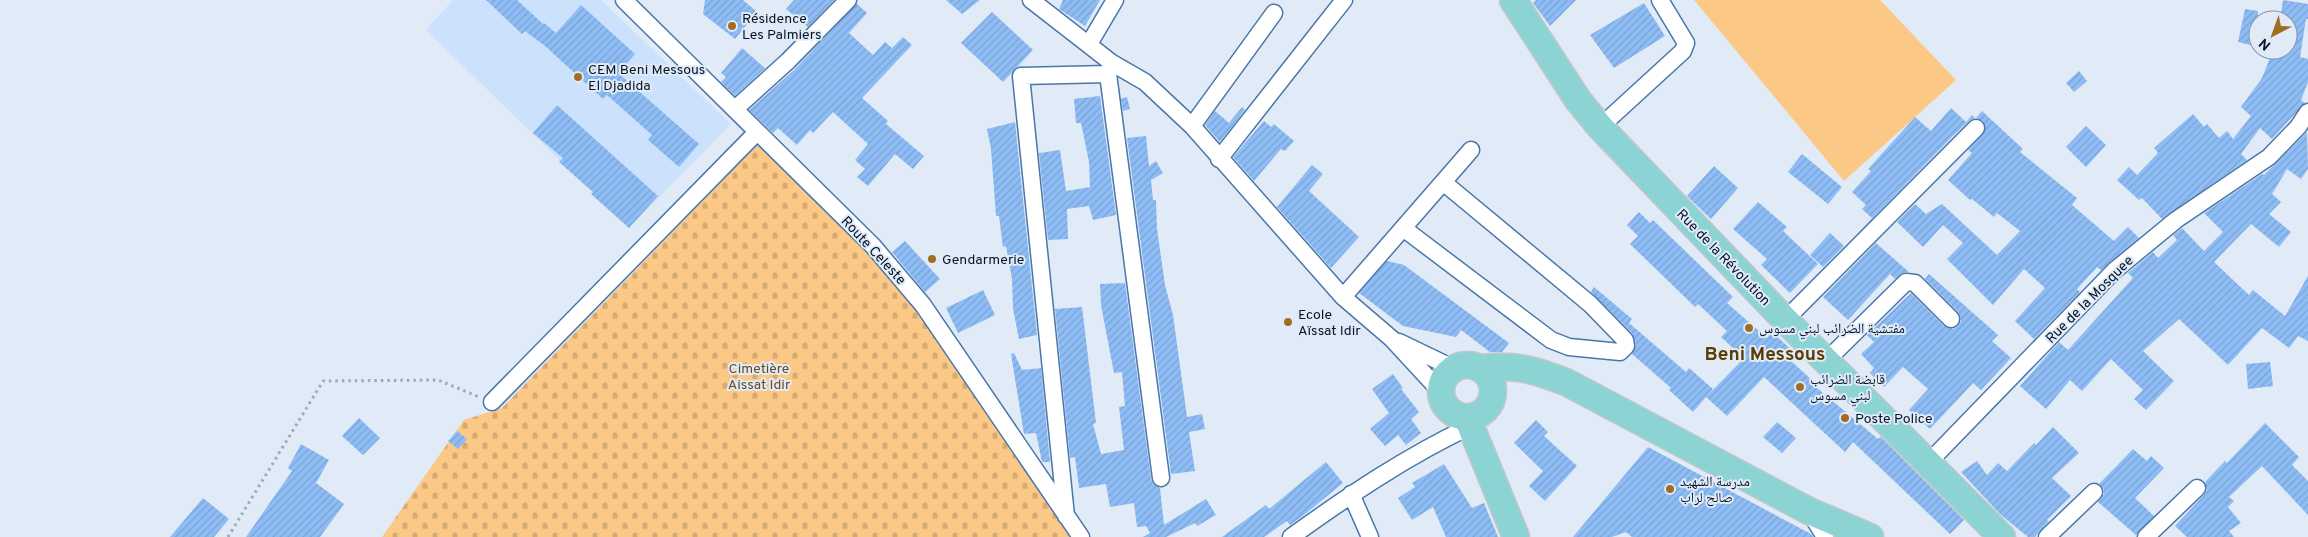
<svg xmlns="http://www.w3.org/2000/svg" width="2308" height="537" font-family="Overpass,'Noto Naskh Arabic',sans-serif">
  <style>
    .built { fill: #cce2fc }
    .cemetery { fill: url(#cemetery-stones) }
    .garden { fill: #fbc885 }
    .building { fill: url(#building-hatch) }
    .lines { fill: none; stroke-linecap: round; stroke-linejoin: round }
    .street-casing { stroke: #4976ab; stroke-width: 19 }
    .primary-casing { stroke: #c3c7cc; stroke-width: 29 }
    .path { stroke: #9da9b7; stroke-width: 3; stroke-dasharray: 2.5 4; stroke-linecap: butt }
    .street { stroke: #fff; stroke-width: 16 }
    .primary { stroke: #8cd4d3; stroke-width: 26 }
    .poi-dot { fill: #9f6e22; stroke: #e1ebf7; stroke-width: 2 }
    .labels { text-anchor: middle; stroke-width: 4; stroke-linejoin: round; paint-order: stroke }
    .poi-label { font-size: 14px; fill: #041529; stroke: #e1ebf7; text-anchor: start }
    .street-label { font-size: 14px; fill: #041529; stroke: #e1ebf7 }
    .park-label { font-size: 14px; fill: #674a20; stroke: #e1ebf7 }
    .district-label { font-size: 19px; font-weight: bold; fill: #5d3c03; stroke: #e1ebf7 }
  </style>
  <defs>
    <pattern id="cemetery-stones" width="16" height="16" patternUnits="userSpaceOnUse" patternTransform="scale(1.25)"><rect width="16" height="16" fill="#fbc885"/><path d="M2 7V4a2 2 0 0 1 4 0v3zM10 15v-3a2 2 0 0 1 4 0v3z" fill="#d6ab73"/></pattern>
    <pattern id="building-hatch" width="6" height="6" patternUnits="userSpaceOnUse" patternTransform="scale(1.25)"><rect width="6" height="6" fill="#8ebdf6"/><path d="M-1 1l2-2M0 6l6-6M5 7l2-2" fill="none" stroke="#79a2d3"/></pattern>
  </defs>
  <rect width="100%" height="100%" fill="#e1ebf7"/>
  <path class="built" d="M453,0H601L731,124L629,228L426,30Z"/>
  <path class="cemetery" d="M759,143L916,304L1071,537H382L464,420L502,408Z"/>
  <path class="garden" d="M1694,0H1880L1956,80L1844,181Z"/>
  <path class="building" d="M486,0H517L543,24L544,23L556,33L581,5L635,54L618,73L699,144L679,167L648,140L652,135L607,95L603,99L545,46L525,31L522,34Z
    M705,0H743L757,12L735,39L703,14Z
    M794,0H834L808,27L786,9Z
    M946,0H980L962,14Z
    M1063,0H1100L1085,26L1059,9Z
    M1536,0H1576L1550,26L1533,3Z
    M2283,0L2308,4V19H2306L2300,57L2308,59V82L2301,100L2305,103L2272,139L2260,128L2241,154L2247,160L2162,219L2142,198L2139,200L2117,180L2129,167L2137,175L2158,153L2154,148L2193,114L2204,127L2207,124L2219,138L2227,131L2233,139L2251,116L2241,107L2262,78L2273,50H2288V20H2280Z
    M1644,3L1665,36L1614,68L1590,35Z
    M857,4L867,13L849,33L873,55L885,42L892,48L903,37L912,45L862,98L888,121L886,124L924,156L913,169L895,154L868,186L857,177L865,169L855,160L868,144L833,112L813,133L810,130L797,145L778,128L773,133L749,110L794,70Z
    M2245,9L2258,11V47L2238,42Z
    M992,12L1033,50L1003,82L961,43Z
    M742,48L765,68L735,96L721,82L726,77L721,73Z
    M2079,71L2087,81L2074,92L2066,83Z
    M1100,96L1116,215L1093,220L1089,206L1067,209L1068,239L1048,240L1039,153L1060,150L1066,191L1090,187L1089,162L1081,123H1076L1074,99Z
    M1127,97L1130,109L1123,111L1121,99Z
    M557,105L658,196L629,228L591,194L593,192L559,162L563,158L533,133Z
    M1242,107L1245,110L1220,142L1205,125L1215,111L1229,123Z
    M1951,108L1966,122L1972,115L1975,118L1969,121L1953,136L1859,232L1872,218L1862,209L1866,205L1852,192L1871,171L1868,169L1915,117L1931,131Z
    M1982,111L2023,149L2020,152L2077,198L2072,205L2114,241L2128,227L2139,238L2101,270L2097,267L2077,289L2080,292L2034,339L2015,321L2045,288L2024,269L1993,305L1947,259L1963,243L1943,225L1923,247L1897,222L1915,204L1926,214L1942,204L1997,255L2020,231L1997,213L1994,217L1972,199L1970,200L1948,180L1972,153L1968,150L1985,131L1983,121L1976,118Z
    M1264,121L1271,127L1274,124L1294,141L1285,151L1281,149L1254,181L1233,157Z
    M1015,122L1037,335L1019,339L1013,309L1012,279L1006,246L1003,247L999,216H996L991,149L987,129Z
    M2086,126L2106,145L2086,167L2066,147Z
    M2307,132L2308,169L2301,179L2287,169L2272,194L2281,202L2269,214L2291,232L2279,247L2251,224L2214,262L2249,295L2253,290L2285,316L2308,276V341L2298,336L2289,348L2262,328L2228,365L2179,319L2143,351L2174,381L2146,410L2134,399L2143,390L2111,359L2082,391L2070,380L2046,409L2020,386L2059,342L2068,350L2133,278L2128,273L2153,252L2158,258L2177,240L2173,235L2182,228L2204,251L2223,232L2204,213L2262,174L2264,175Z
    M1146,136L1149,166L1156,161L1163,173L1151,180L1153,200H1156L1157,229L1165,285L1173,315L1187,417L1202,414L1205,429L1189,432L1195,471L1171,474L1127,138Z
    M1802,154L1842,187L1828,204L1788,172Z
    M1312,165L1323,174L1309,191L1359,237L1331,268L1277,207Z
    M1714,166L1738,188L1711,219L1687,196Z
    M1758,202L1787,227L1783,231L1818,264L1790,293L1761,265L1767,259L1733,229Z
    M1639,212L1650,223L1653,220L1733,297L1727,303L1767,338L1772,332L1797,355L1791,361L1812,380L1810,382L1878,439L1881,437L1964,520L1950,534L1853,442L1845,452L1764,377L1727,416L1706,397L1693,412L1669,390L1671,388L1632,354L1636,345L1632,333L1591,292L1594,287L1632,319L1629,323L1686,372L1689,368L1713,389L1707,396L1744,358L1721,337L1727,331L1698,304L1695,307L1630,244L1638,236L1627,225Z
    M1830,233L1844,246L1823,267L1810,255Z
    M905,241L940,279L925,292L892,252Z
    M1876,243L1909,272L1902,273L1895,279L1890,274L1848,320L1823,297Z
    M1387,261L1404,265L1509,343L1502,352H1490L1461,330L1456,337L1403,326L1359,293Z
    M1929,274L1998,335L1992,341L2011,358L1981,390L1973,383L1930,429L1909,410L1928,389L1903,367L1884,387L1870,373L1874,368L1861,354L1874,342L1867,335L1911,293L1944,326L1953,329L1958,326L1961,321L1958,312L1925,279Z
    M1125,283L1151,479L1153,484L1160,488L1164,525L1206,499L1216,515L1197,526L1195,523L1166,537H1143L1150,533L1146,526L1137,527L1134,503L1110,507L1106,484L1079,488L1075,457L1070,458L1055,309L1082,307L1096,423L1093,424L1101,454L1124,450L1119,407L1125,406L1122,372L1114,373L1101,305L1100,284Z
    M983,290L995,315L958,333L946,308Z
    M1014,353L1022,370L1041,368L1050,462H1042L1036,433L1024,434L1011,354Z
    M2270,362L2273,386L2248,389L2246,364Z
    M1393,374L1403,388L1401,389L1419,412L1411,419L1421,433L1406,445L1398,435L1385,446L1370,429L1389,413L1372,389Z
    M359,418L380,438L363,455L342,436Z
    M1536,420L1548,432L1544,436L1577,466L1545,501L1529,486L1543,471L1514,443Z
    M1777,422L1796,438L1782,453L1763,437Z
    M2265,423L2299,457L2292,465L2308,481V515L2262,466L2229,497L2234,501L2228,507L2241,523L2229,531L2234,537H2187L2175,526L2204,495L2207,490L2205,482L2225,461L2227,463Z
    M2053,427L2079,453L2052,478L2071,496L2047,520L2049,521L2035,537H2028L2000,514L1961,472L1977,461L1987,475L1998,463L2007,471L2034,443L2036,445Z
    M457,431L467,439L458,449L448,441Z
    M301,444L329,460L316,483L344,504L320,537H246L292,471L288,468Z
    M1648,447L1811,534L1813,537H1632L1626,532L1612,537H1573Z
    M2133,449L2147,461L2151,456L2164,468L2135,498L2154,516L2136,535L2098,502L2104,494V489L2099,484Z
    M1326,462L1343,483L1304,515L1290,525L1287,521L1264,537H1222L1266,505L1269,509Z
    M1444,464L1472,508L1484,503L1498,537H1446L1433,507L1412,520L1398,498L1415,487L1412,483Z
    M203,498L229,519L214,537H170Z"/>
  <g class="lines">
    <g class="street-casing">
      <path id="street" d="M624,0L873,246L923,305L1081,537
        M1031,0L1112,63L1145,82L1192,126L1343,297L1392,339L1441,392
        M1089,44L1115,0
        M1111,64L1108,74L1161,478
        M735,109L788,61L848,0
        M1192,126L1274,13
        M1600,127L1683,51L1686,43L1660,0
        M1219,159L1344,0
        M1403,228L1551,340L1569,347L1620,352L1626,346L1625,340L1590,304L1443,182
        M1343,297L1471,150
        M1785,320L1976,128
        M1399,342L1453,368
        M1826,361L1906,282L1915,283L1951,319
        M492,402L757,132
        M1928,463L2114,271L2176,220L2269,157L2298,127L2308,112
        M1351,494L1370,537
        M1809,511L1825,537
        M1066,516L1021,76L1108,74
        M1291,537C1348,496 1407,456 1471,426
        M2047,537L2094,492
        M2146,537L2197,488"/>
    </g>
    <g class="primary-casing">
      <path id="primary" d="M1513,0L1578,100L1600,127L1785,320L2002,537
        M1441 391a26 26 0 1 1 52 0a26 26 0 1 1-52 0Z
        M1482,368C1515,364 1535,370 1566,382L1809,511L1870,537
        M1467,417L1516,537"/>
    </g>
    <path class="path" d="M228,537L323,381L438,380L479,397"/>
    <use href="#street" class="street"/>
    <use href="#primary" class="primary"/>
  </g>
  <g class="poi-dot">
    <circle cx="732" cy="26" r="5"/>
    <circle cx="578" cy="77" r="5"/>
    <circle cx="932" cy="259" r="5"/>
    <circle cx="1288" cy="322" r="5"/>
    <circle cx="1749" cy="328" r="5"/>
    <circle cx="1800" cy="387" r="5"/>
    <circle cx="1845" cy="418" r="5"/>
    <circle cx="1670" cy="489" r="5"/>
  </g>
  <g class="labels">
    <g class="poi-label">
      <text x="742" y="23">Résidence<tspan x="742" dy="16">Les Palmiers</tspan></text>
      <text x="588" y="74">CEM Beni Messous<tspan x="588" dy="16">El Djadida</tspan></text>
      <text x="942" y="264">Gendarmerie</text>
      <text x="1298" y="319">Ecole<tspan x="1298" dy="16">Aïssat Idir</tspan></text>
      <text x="1759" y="333">مفتشية الضرائب لبني مسوس</text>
      <text x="1810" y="384">قابضة الضرائب<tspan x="1810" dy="16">لبني مسوس</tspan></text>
      <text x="1855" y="423">Poste Police</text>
      <text x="1680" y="486">مدرسة الشهيد<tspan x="1680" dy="16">صالح لراب</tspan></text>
    </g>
    <g class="street-label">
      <text transform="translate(874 250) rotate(47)" y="5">Route Celeste</text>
      <text transform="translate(1724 257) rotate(46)" y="5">Rue de la Révolution</text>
      <text transform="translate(2089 299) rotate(-45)" y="5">Rue de la Mosquee</text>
    </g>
    <g class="park-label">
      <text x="759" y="373">Cimetière<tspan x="759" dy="16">Aissat Idir</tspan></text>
    </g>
    <g class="district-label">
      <text x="1765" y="360">Beni Messous</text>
    </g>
  </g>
  <g transform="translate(2273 35) rotate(221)"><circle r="24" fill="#e1ebf7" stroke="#8995a5"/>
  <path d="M0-4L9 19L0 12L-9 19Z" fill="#9f6e22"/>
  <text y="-8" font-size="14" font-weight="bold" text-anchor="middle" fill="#041529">N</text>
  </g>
</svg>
